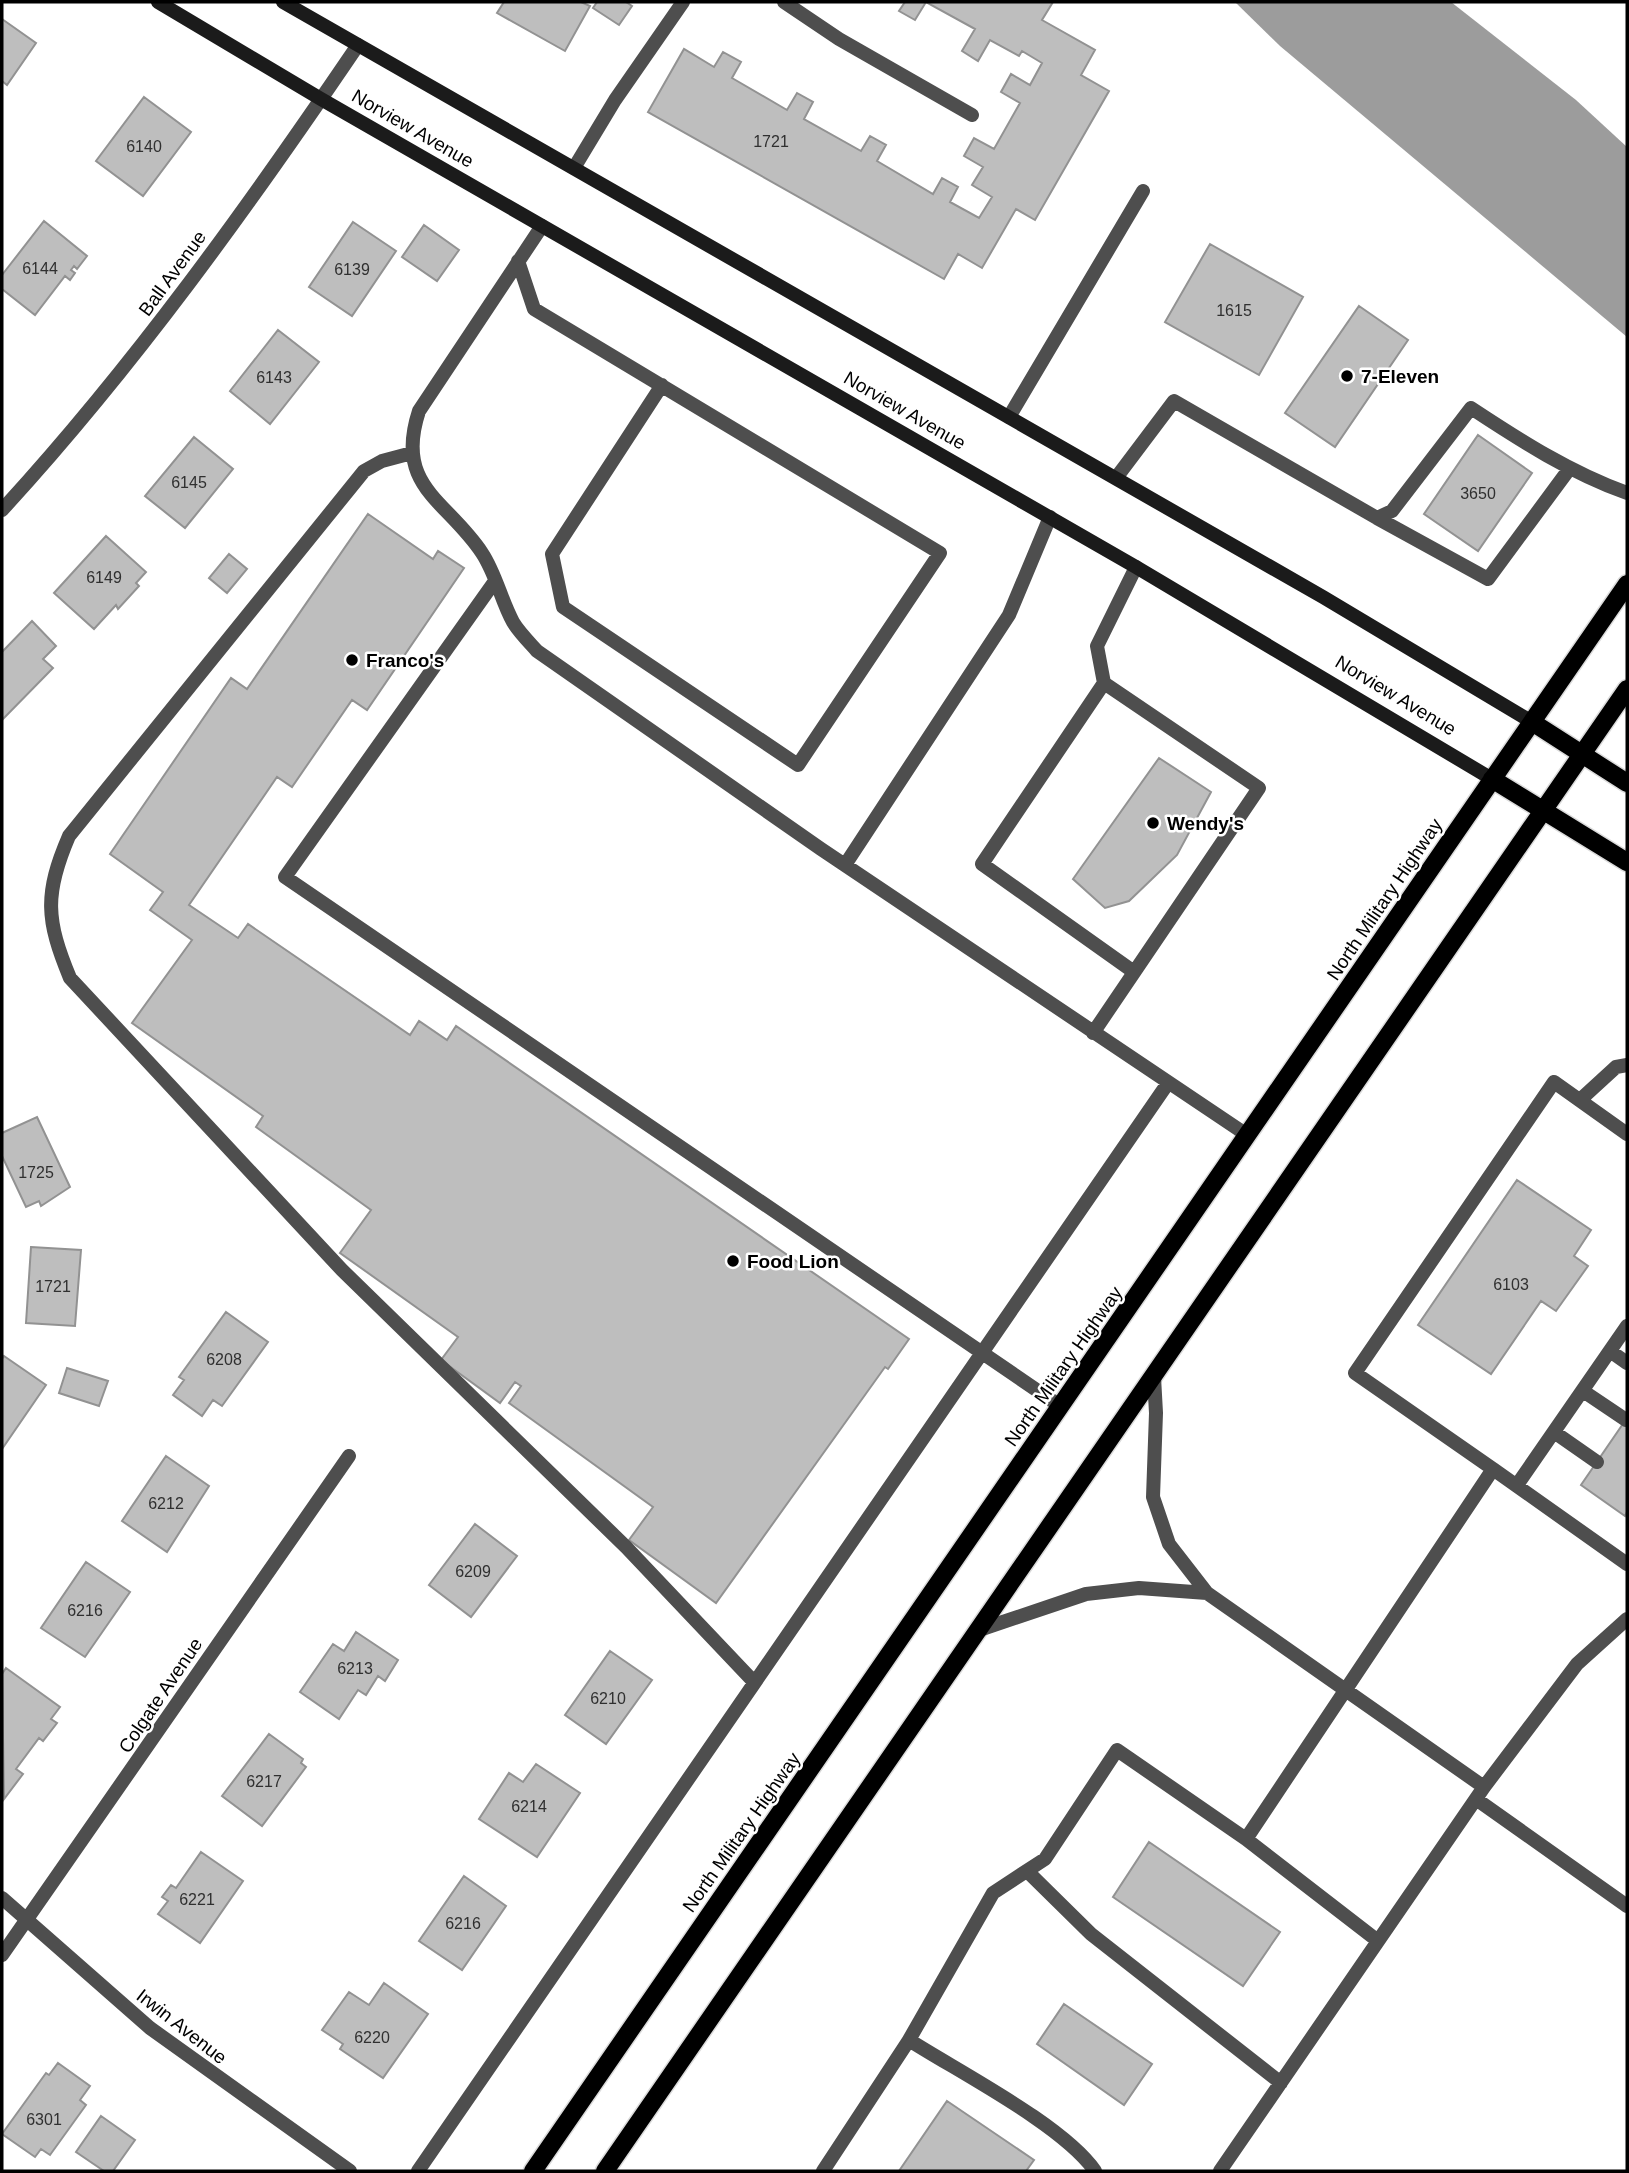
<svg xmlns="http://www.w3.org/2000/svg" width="1629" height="2173" font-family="Arial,sans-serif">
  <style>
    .water { fill: #9c9c9c }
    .building { fill: #bebebe; stroke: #929292; stroke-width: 2 }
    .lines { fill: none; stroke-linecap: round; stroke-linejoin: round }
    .primary-casing { stroke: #dbdbdb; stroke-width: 21 }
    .lane { stroke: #4e4e4e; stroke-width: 14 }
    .street { stroke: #4e4e4e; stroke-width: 14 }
    .secondary { stroke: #1b1b1b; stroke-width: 14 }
    .primary { stroke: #000; stroke-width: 18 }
    .poi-dot { fill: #000; stroke: #fff; stroke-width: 2.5 }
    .labels { text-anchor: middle; stroke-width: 5; stroke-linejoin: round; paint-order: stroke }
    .number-label { font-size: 16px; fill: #303030 }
    .street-label { font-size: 19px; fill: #000; stroke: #fff }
    .poi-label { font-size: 19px; font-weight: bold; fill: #000; stroke: #fff; text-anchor: start }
  </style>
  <rect width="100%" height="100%" fill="#fff"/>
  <path class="water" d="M1235,2H1451L1576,100L1627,147V337L1280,46Z"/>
  <path class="building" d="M504,2H581L590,6L565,51L497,13Z
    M597,2H626L632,6L619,25L593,8Z
    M905,2H1053L1042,20L1095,50L1081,75L1109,91L1035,220L1016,209L982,268L958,254L944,279L648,112L684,49L714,67L723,52L741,62L732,78L787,110L797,93L813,102L804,119L861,151L870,136L886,145L877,161L933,194L942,178L958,187L950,202L979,218L992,197L972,185L983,167L964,156L974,138L994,149L1020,103L1001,92L1011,74L1030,85L1042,63L1022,51L1019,56L990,40L978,61L962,51L975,29L926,2L915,20L899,11Z
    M2,19L36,43L7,85L2,81Z
    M144,97L191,132L143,196L96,161Z
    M44,221L87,256L77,269L74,266L71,270L75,273L70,280L65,276L35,315L2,289V275Z
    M353,222L396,251L352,316L309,287Z
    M424,225L459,250L437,281L402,257Z
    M1210,244L1303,297L1259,375L1165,322Z
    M1359,306L1408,340L1335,447L1285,413Z
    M278,330L319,362L270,424L230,391Z
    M1478,435L1532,473L1478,551L1424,514Z
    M194,437L233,469L185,528L145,496Z
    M368,514L433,559L438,551L464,568L367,710L352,700L292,787L277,777L189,905L238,938L248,924L410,1035L419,1021L447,1040L456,1026L909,1339L888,1369L885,1367L716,1603L629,1540L653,1507L509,1403L521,1386L515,1382L500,1403L441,1360L458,1337L340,1253L371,1210L256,1127L263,1116L132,1023L192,940L150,910L163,892L110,854L231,678L247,689Z
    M106,536L146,572L136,583L139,586L118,609L116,605L94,629L54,593Z
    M229,554L247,569L227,593L209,578Z
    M32,621L56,646L43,659L53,668L2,720V652Z
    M1159,758L1211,792L1177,855L1129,901L1105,908L1073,879Z
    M37,1117L70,1187L41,1206L39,1201L26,1207L2,1156V1133Z
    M1517,1180L1591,1230L1574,1256L1588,1266L1556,1311L1541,1301L1491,1374L1418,1325Z
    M31,1247L81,1250L75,1326L26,1323Z
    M226,1312L268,1342L222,1406L213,1400L202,1416L173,1395L184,1380L179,1377Z
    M4,1356L46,1385L2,1449V1359Z
    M67,1368L108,1381L99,1406L59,1393Z
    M1627,1418V1512L1625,1516L1581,1485Z
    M166,1456L209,1486L167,1552L122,1521Z
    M475,1524L517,1556L471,1617L429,1585Z
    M86,1562L130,1592L85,1657L41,1628Z
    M356,1632L398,1660L385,1681L378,1676L366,1695L358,1690L339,1719L300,1692L333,1644L344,1651Z
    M610,1651L652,1680L606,1744L565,1715Z
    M6,1668L60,1707L51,1719L57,1723L43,1741L39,1738L16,1769L23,1774L4,1799L2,1674Z
    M269,1734L303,1759L301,1763L306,1767L262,1826L222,1796Z
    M536,1764L580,1793L537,1857L479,1819L509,1773L523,1782Z
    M1149,1842L1280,1932L1243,1986L1113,1897Z
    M201,1852L243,1881L200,1943L158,1914L168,1901L162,1897L171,1885L176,1888Z
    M464,1876L506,1906L462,1970L419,1941Z
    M384,1983L428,2014L383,2078L340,2049L343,2044L322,2030L349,1992L369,2005Z
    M1064,2004L1152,2064L1124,2105L1037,2044Z
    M58,2063L90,2086L80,2100L86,2105L50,2155L41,2149L35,2157L2,2134L46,2073L49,2075Z
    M947,2101L1034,2160L1026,2171H899Z
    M101,2116L135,2140L113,2171H104L76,2152Z"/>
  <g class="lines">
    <g class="primary-casing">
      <path id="primary" d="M1532,722L1627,783
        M1492,779L1627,862
        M533,2171L1627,584
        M605,2171L1627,689"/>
    </g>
    <path class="lane" d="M784,2L839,39L972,115
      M574,168L615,100L683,2
      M542,226L419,411C394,487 447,500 482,553C496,574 501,600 513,622C519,632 529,642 537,651L821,849L1247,1135
      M518,261L534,309L940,553L798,765L563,607L552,554L662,385
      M1009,417L1143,191
      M412,453L382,461L364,471L69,836C44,894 46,920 70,978L342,1270L626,1547L754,1682
      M1116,478L1174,401L1377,518L1392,511L1471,408C1521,441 1571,473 1627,493
      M1377,518L1488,579L1570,468
      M495,581L285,877L1060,1406
      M1104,683L1097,646L1136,567
      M845,865L1009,615L1050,517
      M1093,1033L1259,788L1104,683L982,864L1134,972
      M1580,1100L1616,1067L1627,1065
      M1610,1351L1627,1363
      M1154,1377L1156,1413L1153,1497L1169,1544L1207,1593L1484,1787
      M1583,1391L1626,1420
      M1554,1432L1597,1462
      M1493,1469L1627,1564
      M1517,1485L1627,1326
      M979,1630L1086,1594L1139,1588L1207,1593
      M1476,1799L1627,1906
      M1246,1839L1378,1941
      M1027,1871L1091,1934L1281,2083
      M909,2040L993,1893L1045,1859L1117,1750L1246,1839L1493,1469L1355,1373L1554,1082L1627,1134
      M418,2171L1168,1083
      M823,2171L909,2040C959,2072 1063,2125 1095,2171
      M1220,2171L1484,1787L1577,1664L1627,1619"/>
    <path class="street" d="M2,510C134,366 248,207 358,45
      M2,1898L150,2028L350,2171
      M2,1955L349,1456"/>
    <path class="secondary" d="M158,2L321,99L1136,567L1492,779
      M283,2L1323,597L1532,722"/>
    <use href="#primary" class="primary"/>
  </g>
  <g class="poi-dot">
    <circle cx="1347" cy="376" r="7"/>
    <circle cx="352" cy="660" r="7"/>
    <circle cx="1153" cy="823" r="7"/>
    <circle cx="733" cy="1261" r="7"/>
  </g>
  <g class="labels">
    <g class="number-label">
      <text x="771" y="147">1721</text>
      <text x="144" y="152">6140</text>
      <text x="40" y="274">6144</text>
      <text x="352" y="275">6139</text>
      <text x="1234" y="316">1615</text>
      <text x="274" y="383">6143</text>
      <text x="189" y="488">6145</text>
      <text x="1478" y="499">3650</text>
      <text x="104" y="583">6149</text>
      <text x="36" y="1178">1725</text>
      <text x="1511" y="1290">6103</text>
      <text x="53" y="1292">1721</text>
      <text x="224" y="1365">6208</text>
      <text x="166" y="1509">6212</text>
      <text x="473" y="1577">6209</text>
      <text x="85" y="1616">6216</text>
      <text x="355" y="1674">6213</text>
      <text x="608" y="1704">6210</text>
      <text x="264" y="1787">6217</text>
      <text x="529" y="1812">6214</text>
      <text x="197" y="1905">6221</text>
      <text x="463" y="1929">6216</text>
      <text x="372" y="2043">6220</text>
      <text x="44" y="2125">6301</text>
    </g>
    <g class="street-label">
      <text transform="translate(413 128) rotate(30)" y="7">Norview Avenue</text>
      <text transform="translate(172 273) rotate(-54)" y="7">Ball Avenue</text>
      <text transform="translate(905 410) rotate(30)" y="7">Norview Avenue</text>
      <text transform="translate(1396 695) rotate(31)" y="7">Norview Avenue</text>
      <text transform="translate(1384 899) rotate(-56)" y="7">North Military Highway</text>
      <text transform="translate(1063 1366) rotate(-55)" y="7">North Military Highway</text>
      <text transform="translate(160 1695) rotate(-56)" y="7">Colgate Avenue</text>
      <text transform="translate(741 1832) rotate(-55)" y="7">North Military Highway</text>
      <text transform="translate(182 2026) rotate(38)" y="7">Irwin Avenue</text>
    </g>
    <g class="poi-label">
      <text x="1361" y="383">7-Eleven</text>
      <text x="366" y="667">Franco's</text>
      <text x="1167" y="830">Wendy's</text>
      <text x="747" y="1268">Food Lion</text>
    </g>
  </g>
  <rect width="1629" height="2173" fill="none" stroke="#000000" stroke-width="7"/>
</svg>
